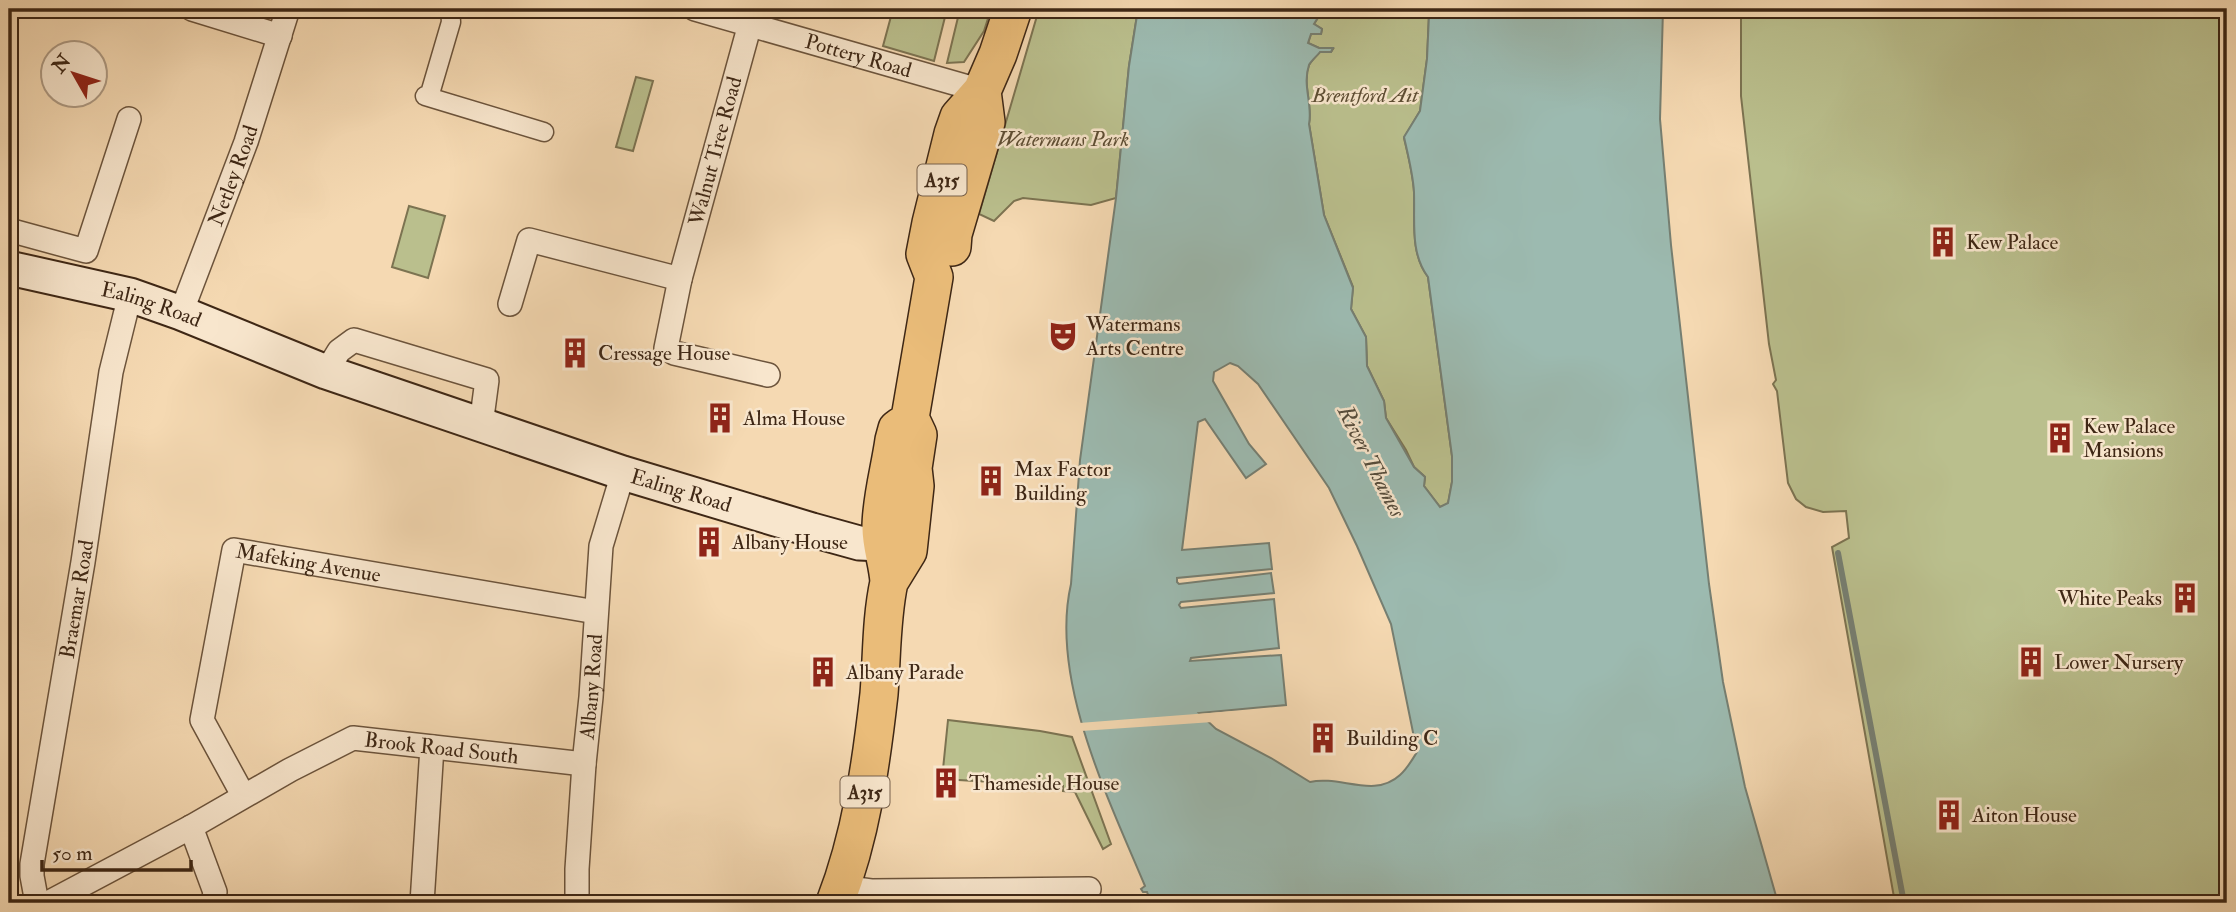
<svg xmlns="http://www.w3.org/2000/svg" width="2236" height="912" font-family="'IM FELL Double Pica',serif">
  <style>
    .green { fill: #babf8d; stroke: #7c7351; stroke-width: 2 }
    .water { fill: #9cbab0; stroke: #767f72; stroke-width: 2; fill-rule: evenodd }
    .pier { fill: #f5d9b2 }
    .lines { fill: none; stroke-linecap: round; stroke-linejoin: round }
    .stream { stroke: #767f72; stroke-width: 6 }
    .pedestrian-casing { stroke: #6c543c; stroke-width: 21 }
    .minor-casing { stroke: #6c543c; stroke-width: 26 }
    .secondary-casing { stroke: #3e2715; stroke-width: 37 }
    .primary-casing { stroke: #3e2715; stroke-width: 40 }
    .pedestrian { stroke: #f8e6cd; stroke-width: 18 }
    .minor { stroke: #f8e6cd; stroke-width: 23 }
    .secondary { stroke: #f8e6cd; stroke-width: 33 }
    .primary { stroke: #eabc79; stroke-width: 37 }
    .labels { text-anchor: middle; stroke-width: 5; stroke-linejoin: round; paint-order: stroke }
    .shield { fill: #f8e6cd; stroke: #76604c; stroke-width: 2 }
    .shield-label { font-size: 19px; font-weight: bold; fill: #3e2715 }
    .street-label { font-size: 21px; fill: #3e2715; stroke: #f8e6cd }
    .park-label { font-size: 21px; font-style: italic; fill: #5d4d33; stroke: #f8e6cd }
    .poi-label { font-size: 21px; fill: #3e2715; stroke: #f8e6cd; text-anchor: start }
    .water-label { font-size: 23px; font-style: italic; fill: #564c3c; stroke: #f8e6cd }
  </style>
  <rect width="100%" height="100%" fill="#f5d9b2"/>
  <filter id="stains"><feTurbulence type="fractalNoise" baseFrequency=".00286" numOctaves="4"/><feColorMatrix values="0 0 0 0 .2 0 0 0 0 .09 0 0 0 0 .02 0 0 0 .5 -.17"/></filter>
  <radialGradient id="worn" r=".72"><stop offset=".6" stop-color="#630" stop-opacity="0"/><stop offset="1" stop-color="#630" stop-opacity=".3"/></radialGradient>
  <path class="green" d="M893,9H947L934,61L883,46Z
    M960,9H991L984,31L964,62L947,63Z
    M1039,9H1138L1129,66L1116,198L1091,205L1023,198L1014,201L994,221L979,214Z
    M1316,9H1427L1429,14L1427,59L1420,111L1404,138C1408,155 1413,174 1414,192C1415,222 1410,253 1428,277L1452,456V482L1448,504L1440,507L1424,486L1425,477L1414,467L1406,450L1386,418L1384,401L1367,366L1366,337L1351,309L1353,287L1324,215L1309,124C1313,105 1302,84 1309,65C1311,61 1317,55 1320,52H1331L1333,49L1319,48L1308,43L1311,34H1321L1322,29L1314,24L1319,16Z
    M1741,9H2227V903H1895L1832,547L1849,538L1846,511L1823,512L1806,507L1796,499L1788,483L1777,391L1773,384L1776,380L1769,344L1741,96Z
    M636,77L653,81L633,151L616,147Z
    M409,206L445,216L428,278L392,267Z
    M948,720L1040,731L1072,737L1111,844L1103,849L1075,792L1063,791V786L942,779Z"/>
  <path class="water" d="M1138,9H1316L1319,16L1314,24L1322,29L1321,34H1311L1308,43L1319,48H1333L1331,52H1320C1317,56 1311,61 1309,65C1302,85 1313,105 1309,124L1324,215L1353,288L1351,309L1366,337L1367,366L1384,401L1386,418L1414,467L1425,477L1424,486L1440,507L1448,503L1452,482V456L1428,277C1410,253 1415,222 1414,192C1413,174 1408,155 1404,137L1420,111L1427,59L1429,15L1427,9H1663L1660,119L1671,245L1709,584L1723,682L1745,787L1778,903H1151L1147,892H1143L1141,889L1145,886C1109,800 1049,679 1071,584L1080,460L1116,198L1129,66ZM1230,363L1238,366L1258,384L1329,488L1357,546L1391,624L1417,752C1412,760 1407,769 1400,775C1374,799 1340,775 1310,782L1271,758L1216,729L1199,713L1286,705L1281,655L1190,661L1191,658L1279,648L1274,599L1181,608L1179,605L1181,602L1274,593L1271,573L1179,584L1177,582V578L1272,569L1269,543L1182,550L1198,422L1205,419L1246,478L1266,464L1249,444L1213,381L1214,372Z"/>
  <path class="pier" d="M1235,711L1236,713L1205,716L1213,722L1081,731L1079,723Z"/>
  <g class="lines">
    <path class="stream" d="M1838,553L1904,903"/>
    <g class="pedestrian-casing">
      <path id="pedestrian" d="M425,96L544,132
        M429,97L451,22L450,9"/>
    </g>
    <g class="minor-casing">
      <g id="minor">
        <path d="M192,9L280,36"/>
        <path id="s1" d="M695,9L982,91"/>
        <path d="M750,24L680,279L666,348L674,353L768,375"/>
        <path d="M9,230L86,251L129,119"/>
        <path d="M510,304L529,240L680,279"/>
        <path id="s2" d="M181,313L246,142L288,9"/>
        <path d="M326,372L339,351L354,340L487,380L481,425"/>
        <path id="s3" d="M243,795L202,720L234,550L596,612"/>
        <path d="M191,827L215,892L213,903"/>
        <path d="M841,887L871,891L1089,889"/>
        <path id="s4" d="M37,903L32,876V864L83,562L111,372L130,295"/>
        <path id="s5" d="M48,903L191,827L290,770L353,738L584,764"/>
        <path d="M422,903L432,747"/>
        <path id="s6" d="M577,903V869L584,764L591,697L601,546L623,473"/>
      </g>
    </g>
    <g class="secondary-casing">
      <g id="secondary">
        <path id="s7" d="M9,268L130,295L181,313L326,372L623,473L812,530L859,543L882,544L893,540L906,530"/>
      </g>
    </g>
    <g class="primary-casing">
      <path id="primary" d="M952,247L953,234L986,122L982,91
        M889,582L908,551L909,542L915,486L913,468L918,435L910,418L934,277L925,254L931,223L953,134L959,117L982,91L998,54L1013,9
        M835,903C861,836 871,765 879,694C882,657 881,619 889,582C888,564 881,546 881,528C881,499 890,469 894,440L897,429L901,426"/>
    </g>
    <use href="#pedestrian" class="pedestrian"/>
    <use href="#minor" class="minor"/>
    <use href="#secondary" class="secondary"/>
    <use href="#primary" class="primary"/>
  </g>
  <defs>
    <g id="building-bare" transform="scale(2.415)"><path d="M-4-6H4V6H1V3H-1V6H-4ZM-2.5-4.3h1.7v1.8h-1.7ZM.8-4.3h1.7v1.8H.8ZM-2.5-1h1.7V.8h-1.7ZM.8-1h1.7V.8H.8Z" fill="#8f2418" stroke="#f8e6cd" stroke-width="2.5" paint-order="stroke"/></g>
    <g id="theatre-bare" transform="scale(2.415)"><path d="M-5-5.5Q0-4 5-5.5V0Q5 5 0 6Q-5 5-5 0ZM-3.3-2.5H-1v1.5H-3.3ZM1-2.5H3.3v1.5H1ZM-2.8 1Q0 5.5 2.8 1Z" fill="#8f2418" stroke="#f8e6cd" stroke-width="2.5" paint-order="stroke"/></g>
  </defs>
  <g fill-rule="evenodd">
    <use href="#building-bare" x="1943" y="242"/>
    <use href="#theatre-bare" x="1063" y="336"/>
    <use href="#building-bare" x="575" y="353"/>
    <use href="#building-bare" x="720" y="418"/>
    <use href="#building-bare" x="2060" y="438"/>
    <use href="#building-bare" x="991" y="481"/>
    <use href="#building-bare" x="709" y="542"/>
    <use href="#building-bare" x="2185" y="598"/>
    <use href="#building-bare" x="2031" y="662"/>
    <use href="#building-bare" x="823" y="672"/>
    <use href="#building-bare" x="1323" y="738"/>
    <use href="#building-bare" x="946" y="783"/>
    <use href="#building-bare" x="1949" y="815"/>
  </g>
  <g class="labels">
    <g class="shield">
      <rect x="917.5" y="164.5" width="49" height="31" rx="5"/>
      <rect x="840.5" y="776.5" width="49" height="31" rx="5"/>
    </g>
    <g class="shield-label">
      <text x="942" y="187">A315</text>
      <text x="865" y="799">A315</text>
    </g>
    <g class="street-label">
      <text dy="7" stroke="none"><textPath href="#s1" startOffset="170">Pottery Road</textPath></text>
      <text transform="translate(715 151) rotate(-75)" y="7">Walnut Tree Road</text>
      <text dy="7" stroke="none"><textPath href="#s2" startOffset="147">Netley Road</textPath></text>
      <text dy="7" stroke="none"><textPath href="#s7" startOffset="147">Ealing Road</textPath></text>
      <text dy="7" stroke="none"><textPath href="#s7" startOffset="709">Ealing Road</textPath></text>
      <text dy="7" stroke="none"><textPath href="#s3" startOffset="334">Mafeking Avenue</textPath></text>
      <text dy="7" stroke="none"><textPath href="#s4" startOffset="308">Braemar Road</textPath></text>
      <text dy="7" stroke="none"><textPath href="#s6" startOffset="217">Albany Road</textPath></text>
      <text dy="7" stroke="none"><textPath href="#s5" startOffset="436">Brook Road South</textPath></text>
    </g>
    <g class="park-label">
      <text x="1365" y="102">Brentford Ait</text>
      <text x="1063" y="146">Watermans Park</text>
    </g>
    <g class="poi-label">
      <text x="1966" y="249">Kew Palace</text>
      <text x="1086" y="331">Watermans<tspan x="1086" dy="24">Arts Centre</tspan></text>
      <text x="598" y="360">Cressage House</text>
      <text x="743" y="425">Alma House</text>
      <text x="2083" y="433">Kew Palace<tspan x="2083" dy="24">Mansions</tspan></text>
      <text x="1014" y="476">Max Factor<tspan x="1014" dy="24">Building</tspan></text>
      <text x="732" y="549">Albany House</text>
      <text x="2162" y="605" text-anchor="end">White Peaks</text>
      <text x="2054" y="669">Lower Nursery</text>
      <text x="846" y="679">Albany Parade</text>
      <text x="1346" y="745">Building C</text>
      <text x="969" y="790">Thameside House</text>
      <text x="1972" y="822">Aiton House</text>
    </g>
    <g class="water-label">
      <text transform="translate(1372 461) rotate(63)" y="8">River Thames</text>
    </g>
  </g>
  <rect width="2236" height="912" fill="none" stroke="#f5d9b2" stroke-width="35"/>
  <rect x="10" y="10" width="2215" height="891" fill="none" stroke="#3e2715" stroke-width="3.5"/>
  <rect x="18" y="18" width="2201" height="877" fill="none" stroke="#3e2715" stroke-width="2"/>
  <g transform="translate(74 74) rotate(309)"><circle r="33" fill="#f8e6cd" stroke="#ae9a83" stroke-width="2"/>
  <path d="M0-5L12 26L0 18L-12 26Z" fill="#8f2418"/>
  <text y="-10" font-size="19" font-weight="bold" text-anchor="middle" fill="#3e2715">N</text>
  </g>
  <path d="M42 860v10h149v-10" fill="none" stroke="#3e2715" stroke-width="3.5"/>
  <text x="52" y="860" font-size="21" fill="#3e2715" stroke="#f8e6cd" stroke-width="5" paint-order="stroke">50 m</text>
  <rect width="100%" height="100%" filter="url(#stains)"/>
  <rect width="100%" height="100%" fill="url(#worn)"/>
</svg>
